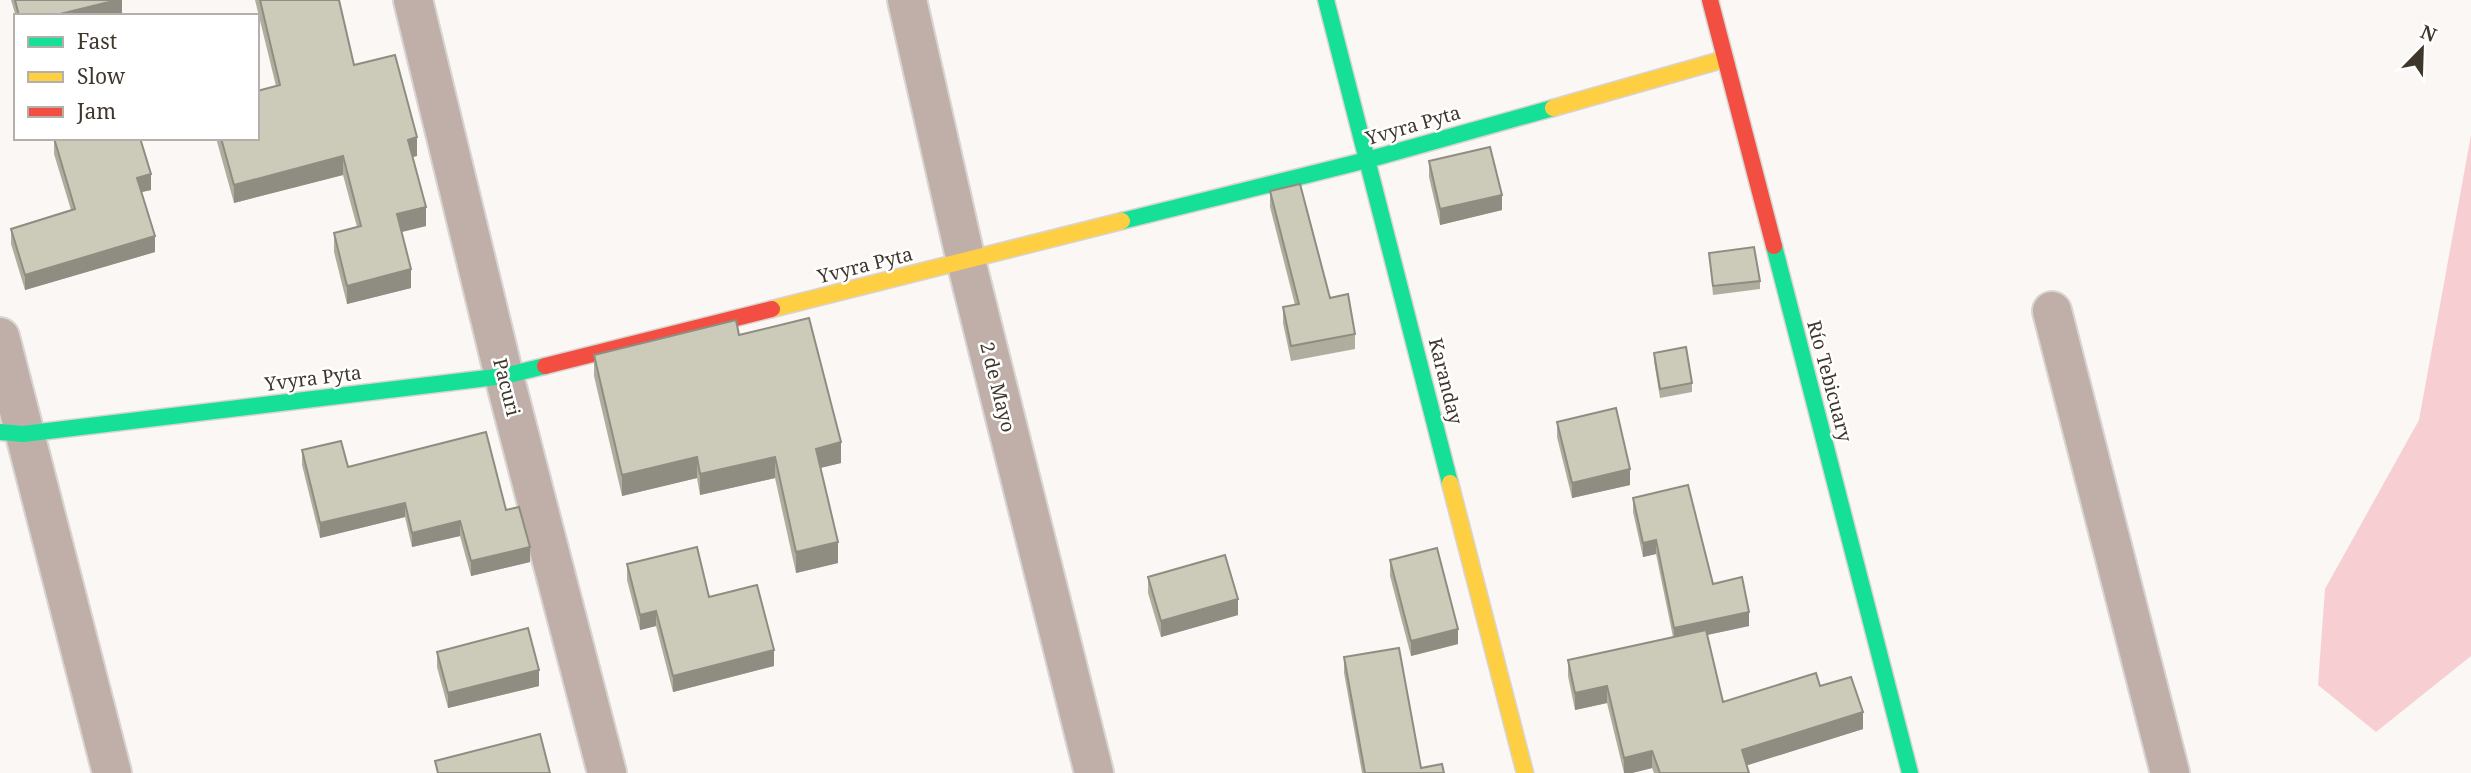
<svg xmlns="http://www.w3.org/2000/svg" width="2471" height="773" font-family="'Noto Serif',serif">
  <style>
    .green { fill: #f7cfd3 }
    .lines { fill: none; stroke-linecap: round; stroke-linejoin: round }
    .street-casing { stroke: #d8d4d1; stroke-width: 42 }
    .fast-casing { stroke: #d8d4d1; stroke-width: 19 }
    .slow-casing { stroke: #d8d4d1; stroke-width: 19 }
    .jam-casing { stroke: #d8d4d1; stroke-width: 19 }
    .street { stroke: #c0afa8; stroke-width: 38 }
    .fast { stroke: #16e098; stroke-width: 16 }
    .slow { stroke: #ffcf43; stroke-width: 16 }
    .jam { stroke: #f24e42; stroke-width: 16 }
    .wall { fill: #afae9e }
    .shaded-wall { fill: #8f8d81 }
    .building { fill: #cccab8; stroke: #8f8d81; stroke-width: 2 }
    .labels { text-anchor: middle; stroke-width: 5; stroke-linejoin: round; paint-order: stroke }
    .street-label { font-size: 19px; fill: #40372b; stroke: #fff }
  </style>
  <rect width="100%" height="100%" fill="#faf7f4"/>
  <path class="green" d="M2471,135V656L2376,732L2318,685L2325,589L2419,420Z"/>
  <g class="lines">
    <g class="street-casing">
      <path id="street" d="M413,0L504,376L607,773
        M907,0L966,261L1094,773
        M2052,311L2170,773
        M0,337L112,773"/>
    </g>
    <g class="fast-casing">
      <path id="fast" d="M1326,0L1450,483
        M1122,221L1367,160L1553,108
        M1774,246L1910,773
        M0,432L23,434L504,376L545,366"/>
    </g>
    <g class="slow-casing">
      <path id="slow" d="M1553,108L1725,59
        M772,309L1122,221
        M1450,483L1525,773"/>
    </g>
    <g class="jam-casing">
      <path id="jam" d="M1710,0L1774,246
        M545,366L772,309"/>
    </g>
    <use href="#street" class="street"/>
    <use href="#fast" class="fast"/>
    <use href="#slow" class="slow"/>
    <use href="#jam" class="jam"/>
  </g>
  <path class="wall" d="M11,0H122V14L117,16H16V17Z
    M255,0H339L354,65L417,156L412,157L426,226L402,232L411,288L347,304L334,252V233L357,227L343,175L234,203L216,138H257L276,86Z
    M54,138L151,190L142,192L155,252L25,290L11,244V229L71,210L54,154Z
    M1429,161L1502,210L1440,225L1429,177Z
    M1270,191L1330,298L1355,334V349L1291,361L1283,323V307L1295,305L1270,207Z
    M1709,253L1760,281V289L1713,295Z
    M739,335L841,463L820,468L838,563L796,573L775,478L700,495L697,478L622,496L594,376V355Z
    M1654,353L1692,383V392L1660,398L1654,361Z
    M1557,422L1630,485L1572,498L1557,437Z
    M302,450L348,467L506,510L530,562L471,576L460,536L412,547L405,517L320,538L302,465Z
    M1633,498L1713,584L1749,626L1707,635L1723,702L1820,686L1863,729L1746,765L1749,773H1654L1652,768L1632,773H1624L1607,703L1575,710L1568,676V660L1673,637L1656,554L1643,557L1633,512Z
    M1390,560L1458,644L1411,656L1390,576Z
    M627,564L709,597L774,666L673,692L656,626L640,630L627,580Z
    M1148,577L1238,615L1161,637L1148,593Z
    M437,652L539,686L448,708L437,667Z
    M1344,657L1421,768L1444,773H1362L1344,673Z"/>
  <path class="shaded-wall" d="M117,0H122V14L117,16H52Z
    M417,137V156L408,158V140Z
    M343,156V175L234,203V185Z
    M151,174V190L137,193V178Z
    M1502,195V210L1440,225V209Z
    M426,207V226L397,233V214Z
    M155,236V252L25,290V275Z
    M411,269V288L347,304V286Z
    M841,442V463L816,469V449Z
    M697,457V478L622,496V475Z
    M775,457V478L700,495V474Z
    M1630,469V485L1572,498V483Z
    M405,503V517L320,538V523Z
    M460,521V536L412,547V533Z
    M1656,540V554L1643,557V543Z
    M838,542V563L796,573V552Z
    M530,547V562L471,576V561Z
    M1238,599V615L1161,637V621Z
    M656,611V626L640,630V615Z
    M1749,612V626L1674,642V628Z
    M1458,629V644L1411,656V641Z
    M774,650V666L673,692V676Z
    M539,670V686L448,708V693Z
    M1607,686V703L1575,710V693Z
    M1863,712V729L1742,767V750Z
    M1652,751V768L1632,773H1624V758Z"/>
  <path class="building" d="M15,0H117L52,16H19Z
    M260,0H339L354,65L395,55L417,137L408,140L426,207L397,214L411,269L347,286L334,233L361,226L343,156L234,185L221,138H257V91L280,85Z
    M54,138H140L151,174L137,178L155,236L25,275L11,229L75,209Z
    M1490,147L1502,195L1440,209L1429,161Z
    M1300,184L1330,298L1348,294L1355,334L1291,346L1283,307L1299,304L1270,191Z
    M1754,247L1760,281L1713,286L1709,253Z
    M809,318L841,442L816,449L838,542L796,552L775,457L700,474L697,457L622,475L594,355L736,320L739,335Z
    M1686,347L1692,383L1660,389L1654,353Z
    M1616,408L1630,469L1572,483L1557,422Z
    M486,432L506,510L519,507L530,547L471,561L460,521L412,533L405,503L320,523L302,450L341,441L348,467Z
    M1688,485L1713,584L1742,577L1749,612L1674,628L1656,540L1643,543L1633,498Z
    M697,547L709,597L757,585L774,650L673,676L656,611L640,615L627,564Z
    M1437,548L1458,629L1411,641L1390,560Z
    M1225,555L1238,599L1161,621L1148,577Z
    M528,628L539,670L448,693L437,652Z
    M1706,630L1723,702L1816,673L1820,686L1851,677L1863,712L1742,750L1749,773H1660L1652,751L1624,758L1607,686L1575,693L1568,660Z
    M1399,648L1421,768L1442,764L1444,773H1365L1344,657Z
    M540,734L550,773H438L435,761Z"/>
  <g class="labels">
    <g class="street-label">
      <text transform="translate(1413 125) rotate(-16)" y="7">Yvyra Pyta</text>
      <text transform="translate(865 265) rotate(-14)" y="7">Yvyra Pyta</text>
      <text transform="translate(313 378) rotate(-7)" y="7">Yvyra Pyta</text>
      <text transform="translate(1446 381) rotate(76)" y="7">Karanday</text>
      <text transform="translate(1830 381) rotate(75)" y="7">Río Tebicuary</text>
      <text transform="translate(507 387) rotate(76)" y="7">Pacuri</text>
      <text transform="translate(998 387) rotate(76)" y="7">2 de Mayo</text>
    </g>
  </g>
  <rect x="14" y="14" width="245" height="126" fill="#ffffff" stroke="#b3afaa" stroke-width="2"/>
  <rect x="28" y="37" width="35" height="10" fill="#16e098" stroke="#b3afaa" stroke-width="2"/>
  <text x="77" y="49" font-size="21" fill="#40372b">Fast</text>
  <rect x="28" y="72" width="35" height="10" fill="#ffcf43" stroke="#b3afaa" stroke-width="2"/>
  <text x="77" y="84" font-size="21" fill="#40372b">Slow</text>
  <rect x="28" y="107" width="35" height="10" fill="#f24e42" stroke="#b3afaa" stroke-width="2"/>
  <text x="77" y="119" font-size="21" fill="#40372b">Jam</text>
  <g transform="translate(2422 49) rotate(23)" stroke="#ffffff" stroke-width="5" paint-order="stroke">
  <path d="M0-5L12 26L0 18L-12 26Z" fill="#40372b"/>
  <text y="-10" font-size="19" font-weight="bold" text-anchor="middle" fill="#40372b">N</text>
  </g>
</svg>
